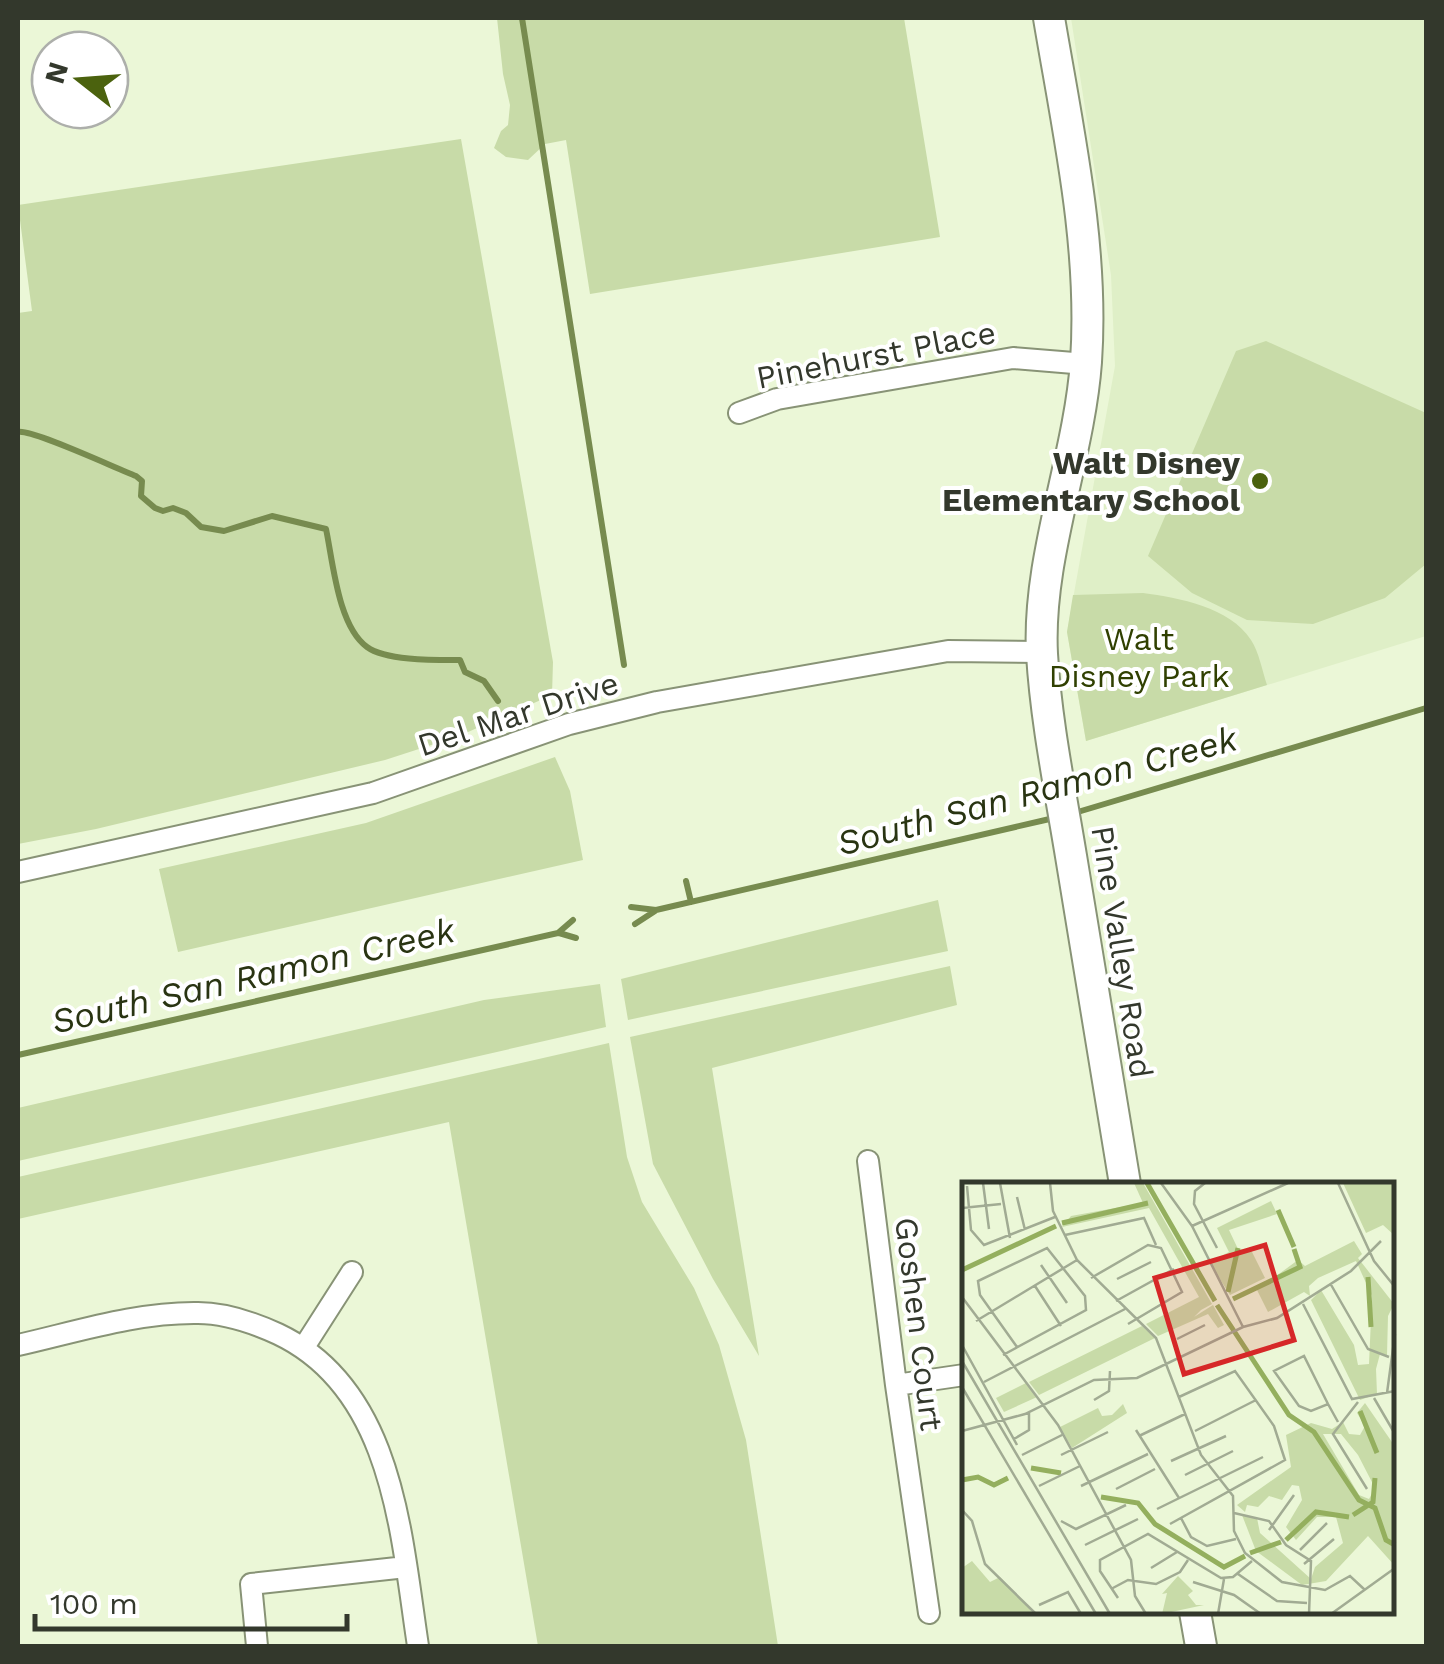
<svg xmlns="http://www.w3.org/2000/svg" width="1444" height="1664" font-family="'Work Sans',sans-serif">
  <style>
    .built { fill: #dfefc7 }
    .green { fill: #c8dba8 }
    .lines { fill: none; stroke-linecap: round; stroke-linejoin: round }
    .stream { stroke: #778b4f; stroke-width: 6 }
    .street-casing { stroke: #889376; stroke-width: 24 }
    .secondary-casing { stroke: #889376; stroke-width: 34 }
    .street { stroke: #fff; stroke-width: 20 }
    .secondary { stroke: #fff; stroke-width: 30 }
    .poi-dot { fill: #4b620e; stroke: #fff; stroke-width: 4 }
    .labels { text-anchor: middle; stroke-width: 8; stroke-linejoin: round; paint-order: stroke }
    .street-label { font-size: 32px; fill: #33382c; stroke: #fff }
    .poi-label { font-size: 32px; font-weight: bold; fill: #33382c; stroke: #fff; text-anchor: end }
    .park-label { font-size: 32px; fill: #304001; stroke: #fff }
    .water-label { font-size: 35px; font-style: italic; fill: #293412; stroke: #fff }
    .inset-river { fill: none; stroke: #94af5e; stroke-width: 5 }
    .inset-road { fill: none; stroke: #a1ab93; stroke-width: 2.5 }
    .view { fill: #d62828; fill-opacity: 0.15; stroke: #d62828; stroke-width: 5 }
    .inset-edge { fill: none; stroke: #33382c; stroke-width: 5 }
  </style>
  <rect width="100%" height="100%" fill="#ebf7d7"/>
  <path class="built" d="M1071,18H1426V636L1086,741L1067,632L1115,366L1111,275Z"/>
  <path class="green" d="M497,18H904L940,237L590,294L566,140L545,144L528,160L506,157L494,148L501,131L508,125L510,105L503,74Z
    M461,139L553,662L552,695L459,736L385,760L96,829L18,844V313L32,311L18,205Z
    M1266,341L1426,413V564L1385,598L1313,624L1247,620L1192,593L1148,556L1236,351Z
    M1143,593C1179,598 1230,607 1251,640C1259,652 1262,670 1267,685L1086,741L1067,632L1073,595Z
    M555,757L570,791L583,860L178,952L159,869L366,823Z
    M938,900L948,951L628,1020L621,979Z
    M950,966L957,1005L712,1068L759,1356L713,1279L653,1164L630,1037Z
    M600,984L606,1027L18,1161V1108L484,1000Z
    M609,1043L627,1157L642,1202L694,1288L719,1345L746,1440L778,1646H538L449,1122L18,1219V1177Z"/>
  <g class="lines">
    <path class="stream" d="M522,18L624,665
      M18,432C32,429 115,468 136,476L142,481L141,496L155,508L163,511L173,508L186,513L201,527L224,531L272,516L326,529C333,562 338,626 367,647C386,661 437,660 460,660L465,672L484,681L498,701
      M1071,814L1426,708
      M686,881L691,902
      M631,907L656,910L1054,818
      M635,924L655,911
      M559,933L576,938
      M18,1055L558,933L573,920"/>
    <g class="street-casing">
      <path id="street" d="M739,413L777,399L1013,358L1086,364
        M18,872L373,793L569,724L657,702L948,651L1042,652
        M868,1161L896,1385L929,1613
        M18,1345C76,1332 137,1312 198,1313C224,1313 254,1323 278,1334C394,1389 401,1535 418,1646
        M304,1347L352,1272
        M896,1385L964,1375
        M257,1646L251,1584L406,1567"/>
    </g>
    <g class="secondary-casing">
      <path id="secondary" d="M1049,18C1068,131 1094,247 1086,362C1079,458 1037,558 1042,654C1046,721 1060,789 1071,856C1089,965 1107,1075 1125,1184
        M1195,1612L1201,1646"/>
    </g>
    <use href="#street" class="street"/>
    <use href="#secondary" class="secondary"/>
  </g>
  <circle class="poi-dot" cx="1260" cy="481" r="10"/>
  <g class="labels">
    <g class="street-label">
      <text transform="translate(876 355) rotate(-11)" y="11">Pinehurst Place</text>
      <text transform="translate(518 714) rotate(-18)" y="11">Del Mar Drive</text>
      <text transform="translate(1122 952) rotate(81)" y="11">Pine Valley Road</text>
      <text transform="translate(919 1324) rotate(83)" y="11">Goshen Court</text>
    </g>
    <g class="poi-label">
      <text x="1240" y="474">Walt Disney<tspan x="1240" dy="37">Elementary School</tspan></text>
    </g>
    <g class="park-label">
      <text x="1139" y="650">Walt<tspan x="1139" dy="37">Disney Park</tspan></text>
    </g>
    <g class="water-label">
      <text transform="translate(1037 791) rotate(-15)" y="12">South San Ramon Creek</text>
      <text transform="translate(253 976) rotate(-13)" y="12">South San Ramon Creek</text>
    </g>
  </g>
  <g transform="translate(962 1182)">
    <rect width="432" height="432" fill="#ebf7d7"/>
    <path d="M172,1H181L250,122L239,128L232,135L251,123L262,143L256,146L246,132L196,154L184,142L237,115L187,26L100,45L109,34L181,21ZM381,1H432V53L421,43L404,51ZM309,19L315,32L267,48L276,67L289,68L303,96L268,113L247,80L267,70L255,46ZM392,59L400,72L396,76L432,122L426,134L425,173L418,172L414,187L415,212L398,218L349,118L359,108L392,163L396,183L407,182L410,114L394,79L356,96L347,104L348,114L342,110L306,130L295,108L336,78L343,84ZM180,144L193,156L77,213L67,200ZM64,201L75,215L42,230L34,216ZM403,221L432,263L433,384L406,354L364,399L340,403L294,369L280,333L295,336L298,351L349,397L353,385L381,361L374,335H355L334,358L324,345L340,318L337,304L330,303L320,318L307,314L296,325L285,323L283,330L275,323L329,285L324,253L349,241L370,247L381,240L387,252L398,253L403,244L395,231ZM361,252H379L396,273L413,306L407,317L397,313ZM161,222L165,231L110,266L98,245L136,226L140,234L150,233ZM10,379L28,400L38,395L72,432H0V386ZM216,394L231,409L226,413L234,423H242L200,432L205,411L200,412Z" fill="#c8dba8" fill-rule="evenodd"/>
    <path class="inset-river" d="M185,1L253,119M316,28L332,65M100,41L186,21M0,88L94,44M406,95L409,145M266,110L276,66M271,117L338,85L332,67M255,123L327,233L352,250L397,318L413,326L424,358L433,363M398,229L415,271M69,286L99,291M0,298L16,295L32,303L46,296M139,315L176,321L193,342L262,385L283,374M391,333L411,320L413,296M324,358L354,330L387,335M288,371L319,360"/>
    <path class="inset-road" d="M21,1L27,47M38,1L48,56M88,1L91,29L115,78L194,156L239,273L271,314L272,349L283,371L320,400L363,408L388,394L403,408M199,1L230,44M243,1L233,9L232,22L255,66M376,1L412,79L433,105M5,4L9,48L22,63L93,35M55,15L63,48M0,26L39,22M230,44L281,145M230,44L326,1M103,53L182,36L194,63M79,83L105,121M129,96L186,63L199,66L220,110L166,142M155,97L189,80M368,101L406,167L427,175M73,104L99,144M0,115L96,243L169,378L173,414L184,432M154,119L212,87M341,122L390,217L433,209M14,139L115,78M215,157L243,143M0,163L55,263M41,173L124,128L123,114L85,66L16,99L18,113L55,165M0,179L148,432M22,200L163,127M0,205L134,432M425,211L433,152M412,216L433,252M132,218L147,209L148,189M396,220L371,252L405,307M366,222L342,174L312,189L337,224L349,229L366,222L376,240M174,248L217,316M0,249L63,232L132,198L175,196L281,145L315,136L389,89L419,59M233,249L294,218M177,254L223,232M52,257L67,248V230M60,273L100,253M99,273L146,250M209,279L264,254M223,293L271,269M77,304L118,284M119,304L186,272M154,307L193,287M195,327L301,275M0,328L10,339L23,382L74,432M272,331L307,339L324,363L349,379L347,432M219,336L229,355L245,364L274,357M99,339L114,347L164,323M208,342L323,278L312,244L273,189L217,215M307,348L332,313M123,363L176,337M338,368L365,341M342,382L372,357M189,386L215,370M276,392L315,419L345,421M231,400L272,413L299,432M149,407L166,398L194,402L218,390L226,378M156,416L138,389V378L186,352L259,396L271,395L290,379M77,423L106,410L119,432M256,432L262,397M369,432L433,386"/>
    <path class="view" d="M303,63L332,158L222,192L193,96Z"/>
    <rect width="432" height="432" class="inset-edge"/>
  </g>
  <rect width="1444" height="1664" fill="none" stroke="#33382c" stroke-width="40"/>
  <g transform="translate(80 80) rotate(287)"><circle r="48" fill="#ffffff" stroke="#adafab" stroke-width="2.5"/>
  <path d="M0-8L18 38L0 25L-18 38Z" fill="#4b620e"/>
  <text y="-15" font-size="28" font-weight="bold" text-anchor="middle" fill="#33382c">N</text>
  </g>
  <path d="M35 1614v15h312v-15" fill="none" stroke="#33382c" stroke-width="5"/>
  <text x="50" y="1614" font-size="30" fill="#33382c" stroke="#ffffff" stroke-width="8" paint-order="stroke">100 m</text>
</svg>
